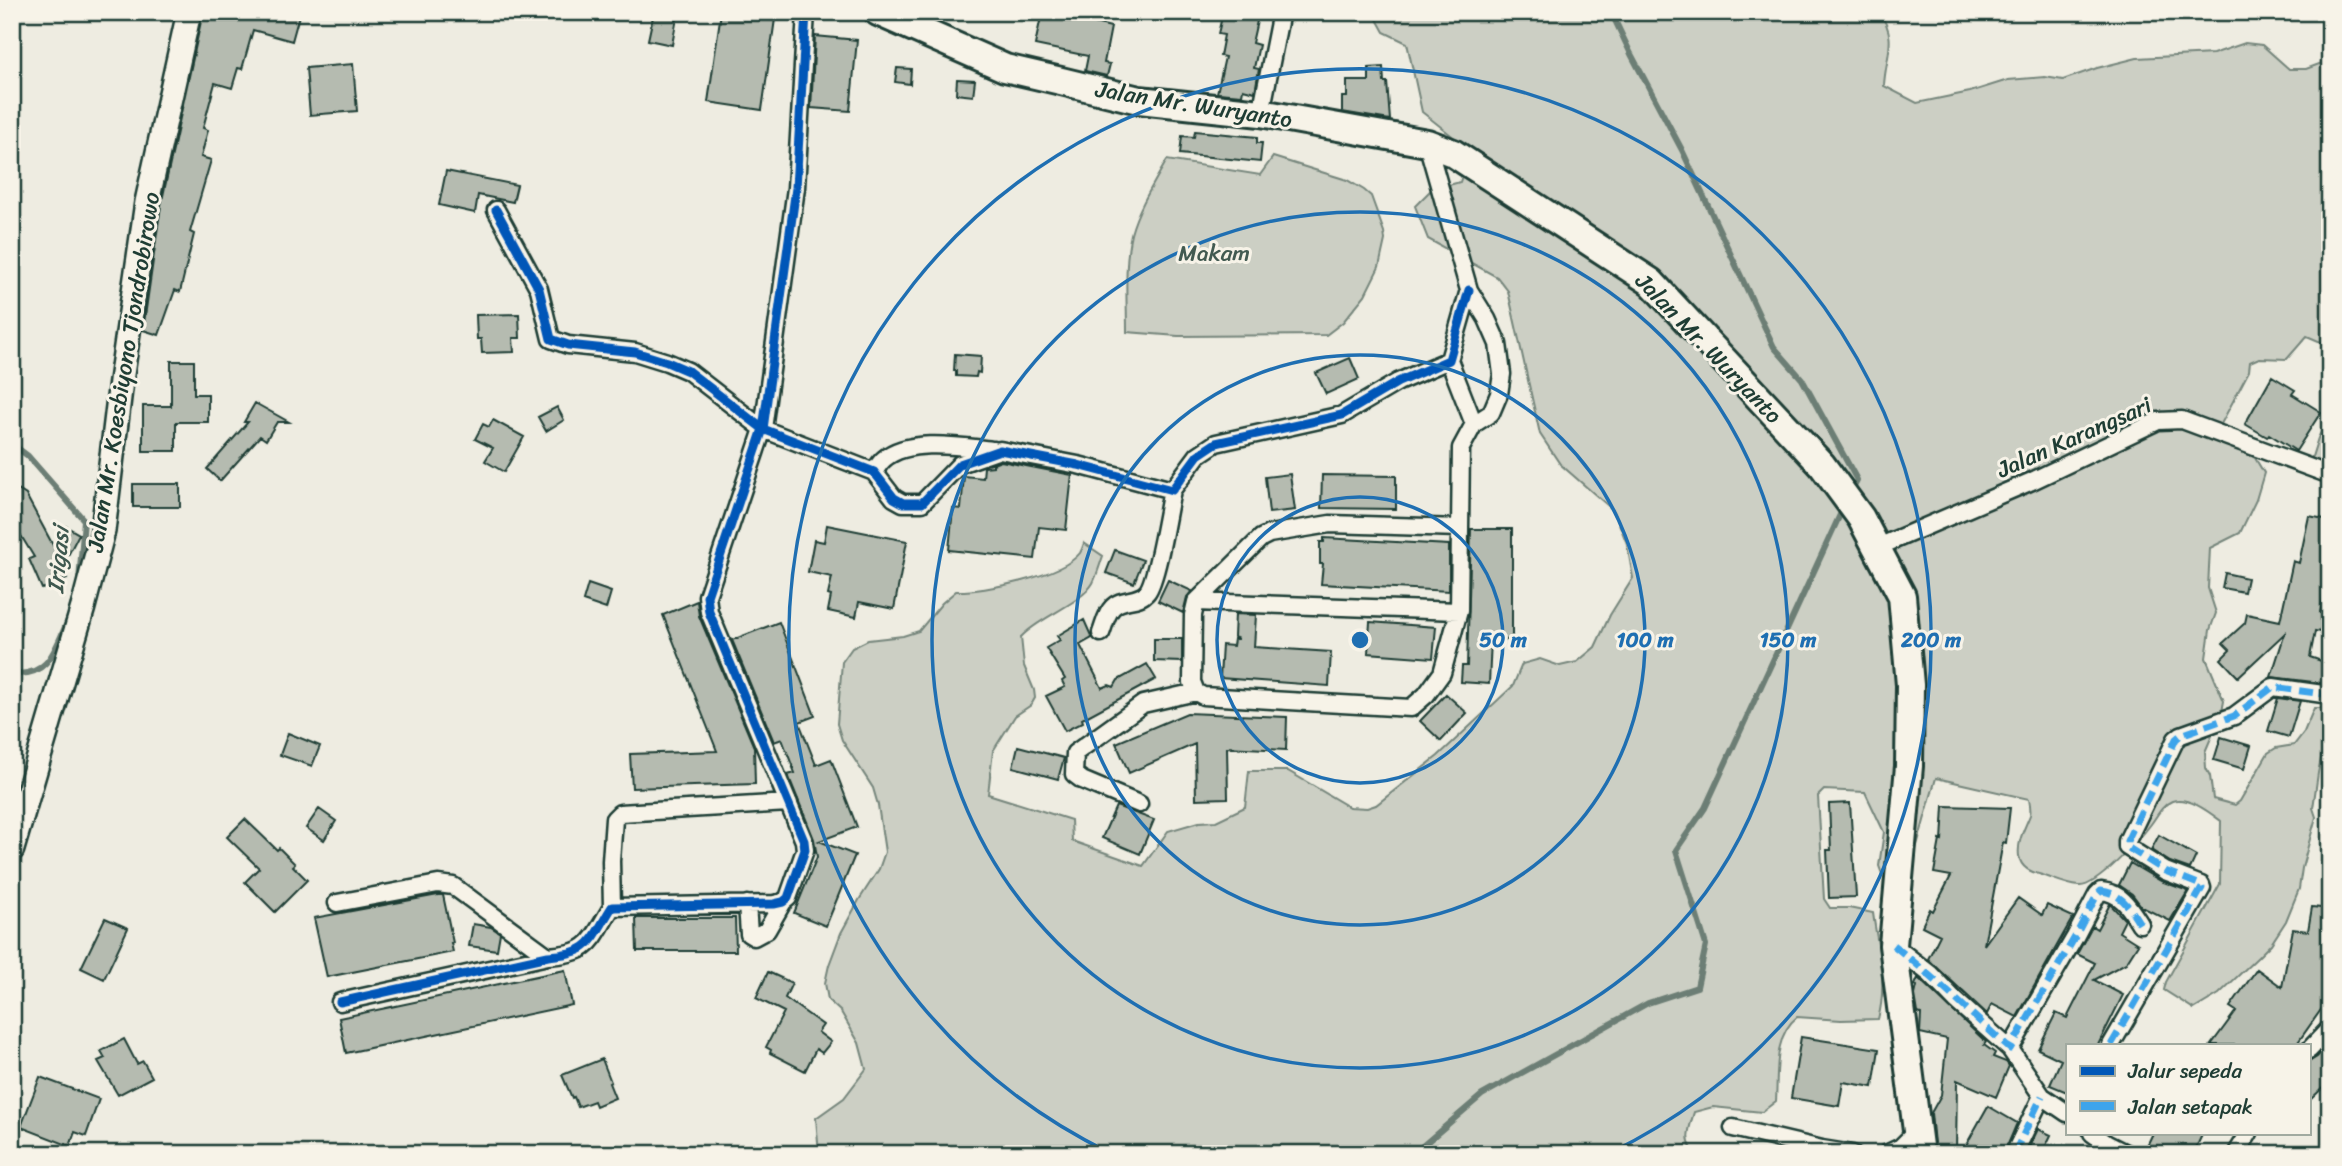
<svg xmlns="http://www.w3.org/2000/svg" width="2342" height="1166" font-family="Sriracha,sans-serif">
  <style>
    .green { fill: #cccfc4; stroke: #76867c; stroke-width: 2 }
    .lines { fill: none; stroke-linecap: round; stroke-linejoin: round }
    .stream { stroke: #6c7e74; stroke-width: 6 }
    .building { fill: #b5bbb0; stroke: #1f3d34; stroke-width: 2 }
    .street-casing { stroke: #1f3d34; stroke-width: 21 }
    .secondary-casing { stroke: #1f3d34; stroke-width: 28 }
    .primary-casing { stroke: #1f3d34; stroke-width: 32 }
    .street { stroke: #f7f3e8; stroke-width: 16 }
    .secondary { stroke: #f7f3e8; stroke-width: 23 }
    .primary { stroke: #f7f3e8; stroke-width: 26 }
    .quiet { stroke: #3da4eb; stroke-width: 7; stroke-dasharray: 14 7; stroke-linecap: butt }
    .cycleway-casing { stroke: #f7f3e8; stroke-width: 13 }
    .cycleway { stroke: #0057b8; stroke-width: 9 }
    .ring { fill: none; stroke: #1f6fb2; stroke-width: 3.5 }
    .labels { text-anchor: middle; stroke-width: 6; stroke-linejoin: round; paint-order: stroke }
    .street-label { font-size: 23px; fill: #1f3d34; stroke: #f7f3e8 }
    .park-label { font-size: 23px; fill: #425a51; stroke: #f7f3e8 }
    .water-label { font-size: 24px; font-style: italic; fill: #3f584f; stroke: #f7f3e8 }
    .centre { fill: #1f6fb2; stroke: #f7f3e8; stroke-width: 3.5 }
    .ring-label { font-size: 21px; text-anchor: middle; font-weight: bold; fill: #1f6fb2; stroke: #f7f3e8; stroke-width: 6; stroke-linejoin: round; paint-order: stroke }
  </style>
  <rect width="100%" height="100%" fill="#eeece1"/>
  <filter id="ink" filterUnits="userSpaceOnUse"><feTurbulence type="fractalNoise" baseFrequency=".0143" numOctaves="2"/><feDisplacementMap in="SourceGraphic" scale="14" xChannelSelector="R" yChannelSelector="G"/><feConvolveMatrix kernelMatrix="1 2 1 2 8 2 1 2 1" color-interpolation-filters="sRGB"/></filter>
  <g filter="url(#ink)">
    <path class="green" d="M1373,12H1879C1899,39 1885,57 1884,86L1917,103L1970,92L2008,80L2045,77L2063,80L2097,68L2137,58L2213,54L2245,43L2262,45L2289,69H2306L2330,60V346L2307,336L2287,359L2259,358L2250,362L2249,371L2221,424L2227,442L2255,458L2264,473L2256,500L2240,533L2210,548L2208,588L2216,613L2210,630L2206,658L2224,701L2222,712L2205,752L2206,768L2210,776L2213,799L2235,805L2240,801L2268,753L2276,748L2294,745L2304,732L2314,708H2323L2329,714L2328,723L2318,773L2313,808L2316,817L2302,868L2299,889L2286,921L2271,944L2258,957L2219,994L2194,1009L2164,990L2166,982L2220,884L2221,821C2209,812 2189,796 2172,801C2162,805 2157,816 2151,824C2140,839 2096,888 2079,886C2067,885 2054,879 2042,875C2032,872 2021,869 2019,856C2017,841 2025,828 2030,815C2031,811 2030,804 2029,799L1936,778L1909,874H1882L1879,866L1884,832L1865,792L1824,790L1818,796L1824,899L1830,908H1849L1873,913C1878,950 1888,983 1878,1019L1841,1020L1797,1017C1773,1036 1778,1073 1776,1101L1762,1112L1713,1107L1694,1112C1690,1127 1682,1142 1697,1154H819L816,1118L844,1098L866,1069L859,1043L841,1012L828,1000L825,983L829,965L841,933L859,900L879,869L885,852L878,805L873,788L842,740L837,724L842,662L852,648L868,640L903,636L919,631L942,603L956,591C984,592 1062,576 1080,553C1082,550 1083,546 1084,543L1103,556C1100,564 1097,575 1093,583C1081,604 1039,617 1021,637L1024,666L1034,690L1035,698L1031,705L1015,716L993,751L988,794L1071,820L1072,841L1143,866L1168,831L1199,822L1216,821L1245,807L1249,771H1288L1349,807L1367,808L1376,805L1438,756L1513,686L1522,664L1540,659L1560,666L1577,662L1595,647L1610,615L1633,578L1627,544L1614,511L1560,464L1540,434L1508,291L1497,277L1428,239L1415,206L1431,190L1460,182L1470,150L1422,112L1407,43L1384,32Z
      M1273,157L1347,180L1364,190L1371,196L1384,232L1385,240L1379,267L1365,295L1343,322L1326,335L1178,336L1127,332C1127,301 1124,265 1131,234C1138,208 1154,183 1167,160L1260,175Z
      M2330,416V467L2311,460L2318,438Z"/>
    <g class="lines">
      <path class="stream" d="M1611,12L1631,54L1682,150L1774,347L1802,379L1857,480L1850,493
        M12,444L28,456L84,520L79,581
        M12,673C50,679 56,645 69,618
        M1413,1154L1482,1095L1648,1003L1697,987L1706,945L1676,850L1705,808L1844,506"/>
    </g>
    <path class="building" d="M203,12H300L292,41L253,30L242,69L238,68L232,88L215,83L203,128L208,130L201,157L211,160L190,232L194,234L180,292L175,290L159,335L143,330L161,205Z
      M654,12H678L672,45L648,40Z
      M721,12H776L762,110L708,102Z
      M1042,12H1075L1074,18L1111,27L1104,63L1110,64L1107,76L1085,71L1088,56L1035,45Z
      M1223,12H1259L1252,43L1259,45L1254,68L1259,69L1255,92L1243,89L1242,95L1217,93L1225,57L1220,56L1224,35L1218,34Z
      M815,36L857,40L850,111L811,108Z
      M353,64L357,111L310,115L306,68Z
      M1383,67L1384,82H1387L1390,120L1342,112V97H1347V81H1369V68Z
      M897,68L911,69L910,84L895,82Z
      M957,79L975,80L973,96L956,94Z
      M1195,131L1257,137V143H1262L1260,162L1180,154L1182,136L1194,137Z
      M446,171L517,185L513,202L478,195L475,213L439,205Z
      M519,314L520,338H513L514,352L482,353L481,339H477L476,315Z
      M955,354L981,356L980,373L977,372L976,377L956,376V371H954Z
      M1350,358L1359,379L1326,394L1316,373Z
      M171,361H194V394H208V422H176V451H143V406H171Z
      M2272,376L2295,390L2292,394L2321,412L2296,451L2269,434L2267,437L2245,424Z
      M255,403L289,422H277L266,440L260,436L220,481L207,469L248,422H244Z
      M557,407L564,420L546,431L538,417Z
      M493,420L524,437L504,472L485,461L493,448L475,439L483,424L489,427Z
      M1001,461L1072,475L1066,530L1039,527L1035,559L949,550L953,508L961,509L964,476L983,478L984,467L993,466V464Z
      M1290,474L1295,510L1269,513L1265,477Z
      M1322,475L1396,476V509L1321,508Z
      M133,484H180V507H133Z
      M12,486L26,495L54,547L65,526L79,534L62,567L67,579L42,589L29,559L34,557L12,521Z
      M2309,516L2330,520V567L2320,613L2324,614L2320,632L2315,631L2310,657L2330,664V684L2271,677L2285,633L2238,677L2221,659L2230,650L2223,643L2245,623L2247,614L2280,621L2293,561L2299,563Z
      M827,525L907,541L894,609L859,602L856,617L828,611L831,596L828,595L832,577L808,572L814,540L824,542Z
      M1471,529H1512V640L1491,639L1489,684L1461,682L1462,666H1467Z
      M1324,538L1449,545V591L1321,584L1323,564H1320V542H1324Z
      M1115,550L1143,560L1134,583L1106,573Z
      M2225,573L2247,578L2244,592L2222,588Z
      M1168,580L1192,591L1187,597L1183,613L1158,601Z
      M588,584L611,592L606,609L583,601Z
      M697,601L699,616L754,747L755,784L632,788L630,754L717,751L663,615Z
      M1235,614L1256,615L1254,647L1331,652L1329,686L1220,678L1222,645L1233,646L1234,639H1238L1234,637Z
      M1084,620L1092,638L1080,645L1102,688L1109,685L1114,687L1118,680L1147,664L1156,679L1082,719L1083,722L1065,731L1046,696L1065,687L1062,681L1065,679L1046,648L1060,640L1057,636Z
      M779,622L815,716L799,722L816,765L831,759L857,827L819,841L855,855L826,926L794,913L817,857L814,839L788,775L795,773L782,739L774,742L732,640Z
      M1370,622L1436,627L1433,658L1368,653Z
      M1154,639H1182V662L1154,661Z
      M1446,694L1467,713L1441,741L1420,721Z
      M2278,698L2300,701L2289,737L2268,731Z
      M1187,713L1287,717L1286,750L1227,747L1228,798L1196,799L1195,744L1129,773L1116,743Z
      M288,733L320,746L312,766L280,755Z
      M2221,737L2251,746L2244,769L2214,760Z
      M1018,746L1064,758L1058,779L1013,767Z
      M1850,803L1856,897L1829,898L1827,850H1831L1829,804Z
      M1116,806L1154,820L1140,854L1102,838Z
      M1944,806L2010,808L2006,843L2003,842L1984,945L2018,898L2042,915L2047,905L2073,917L2017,1017L1992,1004L1987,1014L1928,959L1940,935L1922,926L1930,909L1933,911L1951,876L1934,873L1940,840L1942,841Z
      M319,809L336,821L324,840L306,828Z
      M245,819L277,850L279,848L295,864L293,866L307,880L275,912L245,882L259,868L227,837Z
      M2159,835L2196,856L2190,869L2170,862L2151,850Z
      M2130,863L2161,881L2188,891L2170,921L2142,907L2132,894L2119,885Z
      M438,895H443L453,943H451L453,952L327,977L314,918Z
      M2110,904L2125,920L2119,932L2138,944L2126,963L2094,980L2123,995L2098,1045H2067V1092L2050,1085L2061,1060L2038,1049L2056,1013L2067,1018L2095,963L2077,954L2092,926L2097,929Z
      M2312,907L2330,909V997L2296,1045H2211L2236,1011L2230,1007L2257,969L2282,987L2293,929L2308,931Z
      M105,918L128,928L104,979L81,968Z
      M636,918H735L736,951H637Z
      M473,924L491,927L500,933L497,950L469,946Z
      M565,970L572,1005L346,1053L339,1018Z
      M768,972L792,983L785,998L823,1025L818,1032L831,1042L822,1053L816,1049L805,1071L770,1053L771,1050L766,1047L784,1012L756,998Z
      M1918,978L1986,1042L1984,1045L1995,1053L1993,1057L2006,1062L2009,1066L1996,1097L1957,1080L1956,1154H1935L1931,1113L1941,1095L1947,1039L1920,1033L1921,1014L1918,1013L1915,995L1917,986L1915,985Z
      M1801,1037L1879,1049L1873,1087L1843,1082L1839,1106L1791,1098Z
      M124,1039L137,1064L143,1061L152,1077L118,1095L98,1061L105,1058L101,1051Z
      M2330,1043V1081L2309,1101V1062L2317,1057Z
      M602,1059L611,1082L609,1083L615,1098L596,1106L594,1101L578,1107L574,1097L572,1098L562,1075Z
      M40,1077L99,1099L86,1136L75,1132L70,1146L21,1127Z
      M1988,1106L2017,1123L2004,1154H1961Z
      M2038,1129L2051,1135L2042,1154H2026Z
      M2153,1133H2203L2193,1154H2143Z"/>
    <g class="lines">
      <g class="street-casing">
        <path id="street" d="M1261,113L1281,12
          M1427,143L1469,290L1487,319L1498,344L1502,374L1499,394L1491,413L1474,424L1461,448L1459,611L1442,673L1426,695L1411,708L1203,696L1196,692L1192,682L1193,615L1196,602L1261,538L1269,534L1330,524L1460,528
          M496,210L539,289L551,339L568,345L635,352L667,362L688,371L763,429L874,472L894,498L903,503H922L960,464L1000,450L1078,465L1172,490L1198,455L1216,443L1342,415L1398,382L1449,360L1469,290
          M1449,360L1474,424
          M874,472C877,468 880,462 884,459C909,437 964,447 994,450
          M1878,547L2032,481L2158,421L2182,420L2330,475
          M1196,602L1459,611
          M1101,633C1104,626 1106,614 1112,608C1121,597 1138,603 1147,592C1157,580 1168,509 1172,490
          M1139,804L1082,780L1074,774L1075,753L1143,704L1196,692
          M337,903L438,884L453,886L548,956
          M747,904L749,934L754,937L767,930L783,902
          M612,907L611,861L614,819L620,813L789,803
          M1893,945L1930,974L1956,1001L2010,1049L2042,1096L2067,1113
          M340,1002L548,956C592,953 590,942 612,907L774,904L783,902L788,898L805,850L804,841L709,612L707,596L763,429L796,188L806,12
          M2111,1045L2202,888L2201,885L2165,871L2127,847V841L2176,739L2181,735L2234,716L2273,687L2330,695
          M2010,1049L2075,937L2097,895L2101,891C2122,893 2130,908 2140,924
          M2309,1050L2330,1028
          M1733,1128L1822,1149L1853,1154
          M2092,1133L2107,1144L2127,1154
          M1886,1154L1901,1147L1916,1132
          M2014,1154L2042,1096
          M2236,1154L2249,1133"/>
      </g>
      <g class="secondary-casing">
        <path id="secondary" d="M12,849L83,607L103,531L121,381L147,202L189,12"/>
      </g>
      <g class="primary-casing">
        <path id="primary" d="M878,12L1005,68L1061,81L1139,100L1261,113L1427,143L1453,153L1651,282L1822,465L1861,518L1902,596L1910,685L1909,766L1893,945L1920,1154"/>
      </g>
      <use href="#street" class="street"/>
      <use href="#secondary" class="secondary"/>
      <use href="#primary" class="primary"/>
      <path class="quiet" d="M1893,945C1934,977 1971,1014 2010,1049L2075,937L2097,895L2101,891C2122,893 2130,908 2140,924
        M2111,1045L2202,888L2201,885L2165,871L2127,847V841L2176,739L2181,735L2234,716L2273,687L2330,695
        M2014,1154L2042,1096"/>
      <g class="cycleway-casing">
        <path id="cycleway" d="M496,210L539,289L551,339L568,345L635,352L667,362L688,371L763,429L874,472L894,498L903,503H922L960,464L1000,450L1078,465L1172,490L1198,455L1216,443L1342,415L1398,382L1449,360L1469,290
          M340,1002L548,956C592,953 590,942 612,907L774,904L783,902L788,898L805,850L804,841L709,612L707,596L763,429L796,188L806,12"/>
      </g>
      <use href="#cycleway" class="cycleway"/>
    </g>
  </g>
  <g class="ring">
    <circle cx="1360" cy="640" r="143"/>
    <circle cx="1360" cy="640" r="285"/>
    <circle cx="1360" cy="640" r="428"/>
    <path d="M1110 1153A571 571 0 1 1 1610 1153"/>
  </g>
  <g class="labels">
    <g class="street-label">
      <text transform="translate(1194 104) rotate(9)" y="8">Jalan Mr. Wuryanto</text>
      <text transform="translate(1709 348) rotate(46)" y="8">Jalan Mr. Wuryanto</text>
      <text transform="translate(123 372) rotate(-81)" y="8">Jalan Mr. Koesbiyono Tjondrobirowo</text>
      <text transform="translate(2074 437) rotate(-24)" y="8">Jalan Karangsari</text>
    </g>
    <g class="park-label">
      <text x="1214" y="261">Makam</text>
    </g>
    <g class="water-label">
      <text transform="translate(58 560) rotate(-85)" y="8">Irigasi</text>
    </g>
  </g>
  <circle cx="1360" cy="640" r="10" class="centre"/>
  <g class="ring-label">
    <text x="1503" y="647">50 m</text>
    <text x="1645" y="647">100 m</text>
    <text x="1788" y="647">150 m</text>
    <text x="1931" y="647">200 m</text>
  </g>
  <rect width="2342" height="1166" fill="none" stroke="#f7f3e8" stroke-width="42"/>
  <rect x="21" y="21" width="2300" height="1124" fill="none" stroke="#1f3d34" stroke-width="2.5" filter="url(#ink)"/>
  <rect x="2066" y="1044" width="245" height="91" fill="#f7f3e8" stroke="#a1aaa0" stroke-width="2"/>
  <rect x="2080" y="1066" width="35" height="10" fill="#0057b8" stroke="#a1aaa0" stroke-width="2"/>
  <text x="2128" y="1078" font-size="21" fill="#1f3d34">Jalur sepeda</text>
  <rect x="2080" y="1101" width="35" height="10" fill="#3da4eb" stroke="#a1aaa0" stroke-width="2"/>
  <text x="2128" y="1114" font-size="21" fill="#1f3d34">Jalan setapak</text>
</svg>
